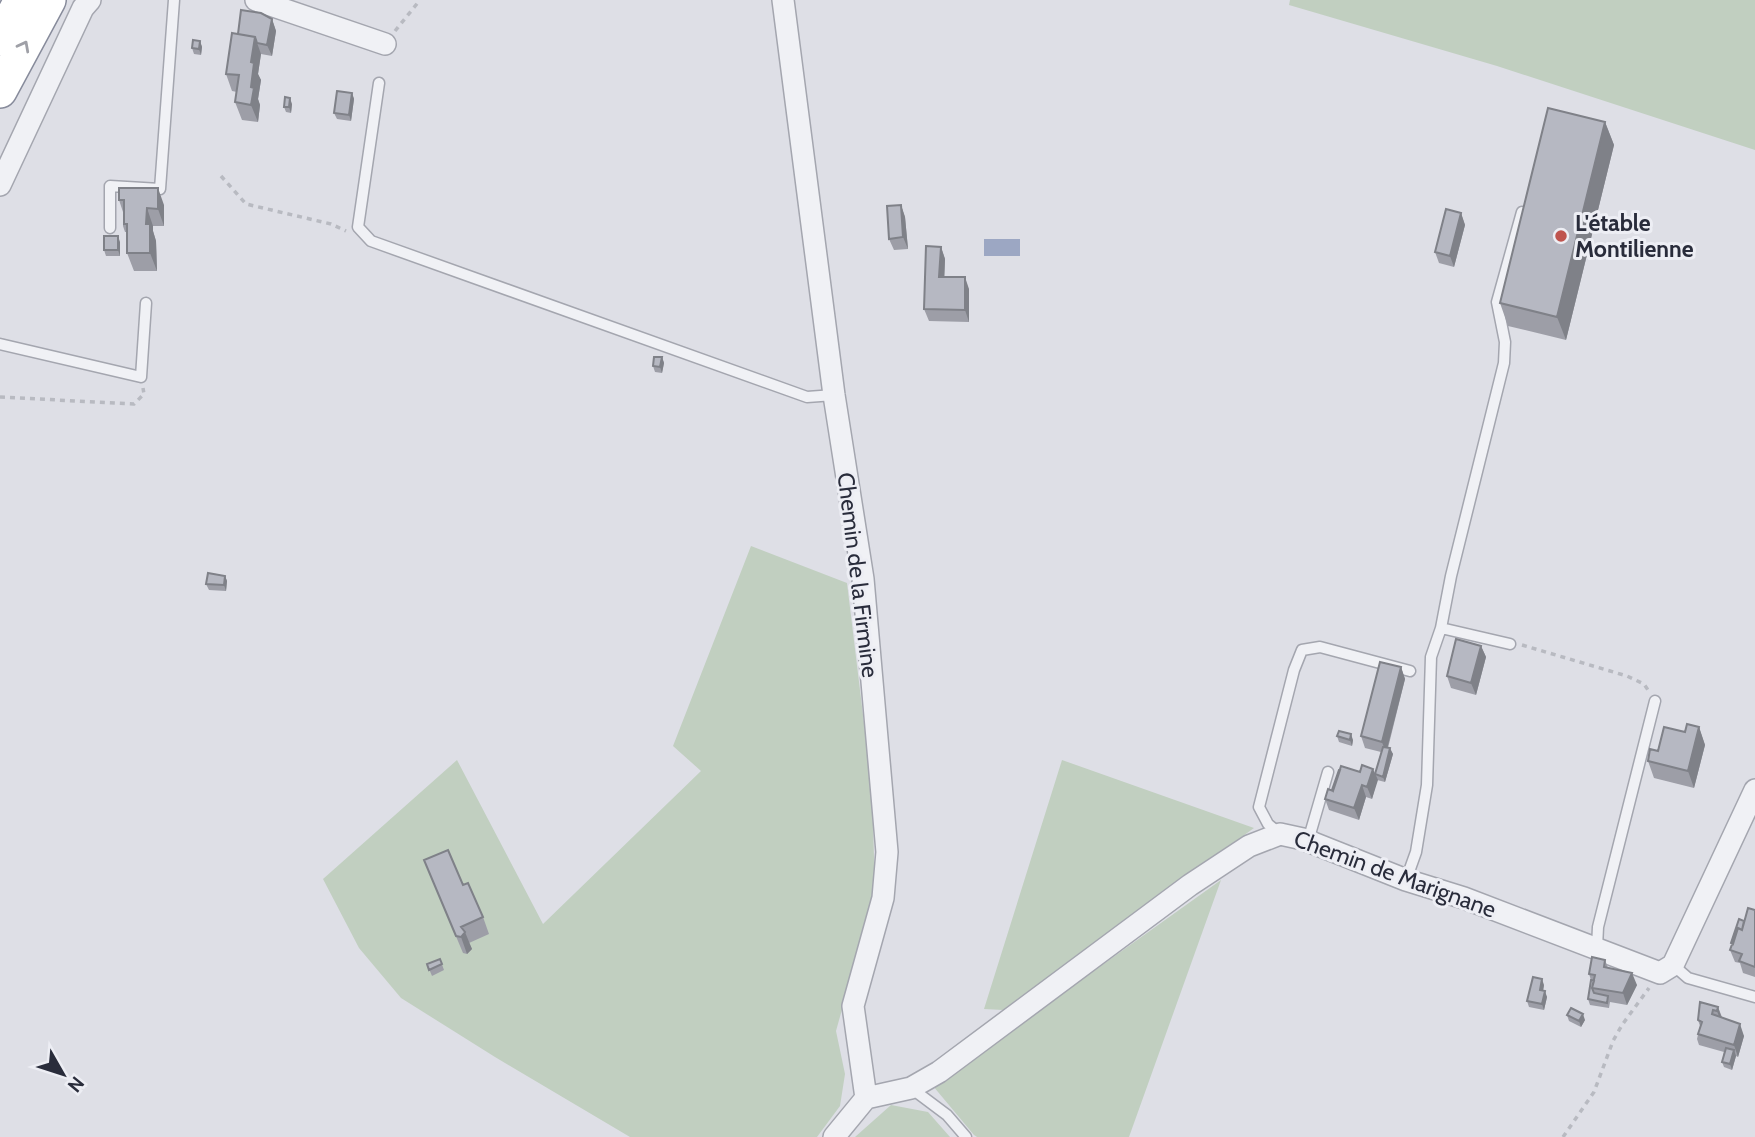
<svg xmlns="http://www.w3.org/2000/svg" width="1755" height="1137" font-family="Cabin,sans-serif">
  <style>
    .green { fill: #c1cfc0 }
    .water { fill: #9ca7c3 }
    .lines { fill: none; stroke-linecap: round; stroke-linejoin: round }
    .service-casing { stroke: #a4a6af; stroke-width: 13 }
    .minor-casing { stroke: #a4a6af; stroke-width: 24 }
    .trunk-casing { stroke: #878b9b; stroke-width: 36 }
    .path { stroke: #b8bac1; stroke-width: 3.5; stroke-dasharray: 5 5; stroke-linecap: butt }
    .service { stroke: #f0f1f5; stroke-width: 10 }
    .minor { stroke: #f0f1f5; stroke-width: 21 }
    .trunk { stroke: #fff; stroke-width: 33 }
    .wall { fill: #9d9ea7 }
    .shaded-wall { fill: #7f8188 }
    .building { fill: #b6b8c2; stroke: #7f8188; stroke-width: 2 }
    .oneway { stroke: #9fa0a7 }
    .poi-dot { fill: #bf544e; stroke: #edeef4; stroke-width: 2.5 }
    .labels { text-anchor: middle; stroke-width: 6; stroke-linejoin: round; paint-order: stroke }
    .poi-label { font-size: 23px; font-weight: bold; fill: #292c3b; stroke: #edeef4; text-anchor: start }
    .street-label { font-size: 23px; fill: #292c3b; stroke: #edeef4 }
  </style>
  <rect width="100%" height="100%" fill="#dedfe6"/>
  <path class="green" d="M1290,0H1755V150L1497,66L1289,5Z
    M751,546L847,583L872,789L875,891L836,1031L845,1074L840,1106L817,1137H630L495,1057L401,998L359,948L323,879L457,760L543,924L701,771L673,746Z
    M1062,760L1254,828L1003,1010L984,1009Z
    M1221,880L1129,1137H977L974,1135L933,1086Z
    M891,1105L928,1112L950,1137H855Z"/>
  <path class="water" d="M984,239H1020V256H984Z"/>
  <g class="lines">
    <g class="service-casing">
      <path id="service" d="M379,83L358,227L371,241L807,397L834,395
        M110,228V186L160,189L174,0
        M0,344L141,377L146,303
        M1441,628L1451,576L1504,363L1505,342L1497,302L1522,212
        M1280,834L1268,824L1259,807L1294,670L1302,650L1320,647L1410,671
        M1308,841L1328,772
        M1406,880L1416,852L1427,785L1431,657L1441,628L1510,644
        M1597,947L1598,927L1655,701
        M1673,965L1688,978L1755,997
        M911,1088L947,1115L966,1137"/>
    </g>
    <g class="minor-casing">
      <path id="minor" d="M256,0L385,44
        M783,0L834,395L863,579L887,852L883,898L853,1006L866,1098L834,1137
        M0,185L83,8L90,0
        M866,1098L911,1088L939,1072L1190,885L1249,846L1280,834L1303,839L1406,880L1464,898L1660,973L1673,965L1755,790"/>
    </g>
    <g class="trunk-casing">
      <path id="trunk" d="M0,39L21,0
        M0,91L49,0"/>
    </g>
    <path class="path" d="M395,31L420,0
      M221,176L246,204L331,224L346,231
      M0,397L134,404L144,394L143,388
      M1522,645L1627,676L1644,684L1648,690
      M1563,1137L1594,1092L1613,1041L1622,1025L1649,988"/>
    <use href="#service" class="service"/>
    <use href="#minor" class="minor"/>
    <use href="#trunk" class="trunk"/>
  </g>
  <path class="wall" d="M272,19L276,31L272,56L261,54L258,74L261,80L258,99L260,105L258,122L242,120L235,102L237,92L232,91L226,74Z
    M200,41L202,47L201,55L194,54L192,48Z
    M352,93L354,99L351,121L337,119L334,113Z
    M292,104L291,113L286,112L284,107Z
    M1605,122L1614,145L1566,340L1508,326L1500,303Z
    M119,200L164,205V226H153V231L156,241L157,271H134L127,253V232H125L123,226V212Z
    M901,205L905,217L908,249L894,250L889,239Z
    M1461,213L1465,225L1454,267L1439,263L1435,252Z
    M120,242V256H106L104,250Z
    M941,247L945,259L944,277L969,289V322L929,321L924,309Z
    M662,357L664,363L662,373L655,372L653,366Z
    M225,576L227,581L226,591L209,590L206,584Z
    M1481,646L1486,657L1476,695L1451,688L1447,676Z
    M1401,667L1405,679L1388,748L1393,754L1385,782L1377,780L1372,799L1366,797L1359,820L1329,810L1325,799L1332,790L1360,772L1375,774L1381,752L1365,748L1361,736Z
    M1699,727L1705,745L1694,788L1654,778L1648,761L1657,750L1685,732Z
    M1337,736L1353,740L1352,746L1339,742Z
    M424,860L463,885L483,917L489,934L469,943L472,949L467,954L463,953Z
    M1755,910V977L1743,973L1740,963L1735,962L1730,950L1732,946L1731,943L1744,921Z
    M440,959L444,970L432,976L427,964Z
    M1605,960L1608,968L1637,985L1627,1005L1610,1002L1609,1008L1590,1005L1588,999L1591,980L1589,974Z
    M1544,985L1543,991L1547,997L1544,1010L1529,1007L1527,1001Z
    M1718,1007L1722,1017L1744,1036L1738,1057L1736,1056L1732,1070L1724,1067L1722,1062L1724,1052L1699,1045L1697,1039L1700,1026L1698,1020Z
    M1567,1015L1585,1020L1581,1027L1569,1021Z"/>
  <path class="shaded-wall" d="M272,19L276,31L272,56L267,45Z
    M255,37L261,54L258,74L261,80L258,99L260,105L258,122L251,105V62Z
    M200,41L202,47L201,55L199,49Z
    M352,93L354,99L351,121L349,115Z
    M290,98L292,104L291,113L289,107Z
    M1605,122L1614,145L1566,340L1557,317Z
    M158,188L164,205V226L158,209Z
    M901,205L905,217L908,249L903,237Z
    M147,208L153,226V231L156,241L157,271L150,253L146,224Z
    M1461,213L1465,225L1454,267L1450,256Z
    M118,236L120,242V256L118,250Z
    M941,247L945,259L944,288L939,277Z
    M965,277L969,289V322L965,310Z
    M662,357L664,363L662,373L660,367Z
    M225,576L227,581L226,591L224,585Z
    M1481,646L1486,657L1476,695L1471,683Z
    M1401,667L1405,679L1386,753L1382,742Z
    M1699,727L1705,745L1694,788L1688,771Z
    M1351,734L1353,740L1352,746L1350,740Z
    M1390,748L1393,754L1385,782L1383,777Z
    M1373,769L1378,780L1372,799L1367,787Z
    M1362,785L1366,797L1359,820L1354,808Z
    M465,932L472,949L467,954L461,937Z
    M1632,973L1637,985L1627,1005L1623,993Z
    M1542,979L1544,985L1542,996L1540,990Z
    M1545,991L1547,997L1544,1010L1542,1004Z
    M1718,1007L1722,1019L1721,1022L1717,1011Z
    M1583,1014L1585,1020L1581,1027L1579,1021Z
    M1740,1024L1744,1036L1738,1057L1734,1045Z
    M1734,1050L1736,1056L1732,1070L1730,1064Z"/>
  <path class="building" d="M241,10L261,13L272,19L267,45L257,43L255,37L238,34Z
    M232,33L255,37L251,62L254,63L251,87L254,88L251,105L235,102L239,75L226,74Z
    M193,40L200,41L199,49L192,48Z
    M337,91L352,93L349,115L334,113Z
    M285,97L290,98L289,107H284Z
    M1548,108L1605,122L1557,317L1500,303Z
    M119,188H158V209L147,208L146,224H150V253H127V224H124V200H119Z
    M901,205L903,237L889,239L887,206Z
    M1446,209L1461,213L1450,256L1435,252Z
    M104,236H118V250H104Z
    M926,246L941,247L939,277H965V310L924,309Z
    M654,357H662L660,367L653,366Z
    M208,573L225,576L224,585L206,584Z
    M1456,639L1481,646L1471,683L1447,676Z
    M1380,662L1401,667L1382,742L1361,736Z
    M1687,724L1699,727L1688,771L1648,761L1650,749L1658,751L1664,727L1685,732Z
    M1339,731L1351,734L1350,740L1337,736Z
    M1383,747L1390,748L1383,777L1375,774Z
    M1362,765L1373,769L1367,787L1362,785L1354,808L1325,799L1328,789L1333,791L1341,766L1360,772Z
    M1339,770H1340L1333,791L1332,790Z
    M448,850L463,885L468,883L483,917L461,927L465,932L461,937L456,936L424,860Z
    M1748,908L1755,910V967L1739,961L1742,954L1730,950L1738,928L1742,930Z
    M1739,919L1744,921L1742,930L1738,928L1733,944L1731,943Z
    M1592,957L1605,960L1604,967L1632,973L1623,993L1592,988L1595,975L1589,974Z
    M440,959L442,964L429,970L427,964Z
    M1533,977L1542,979L1540,990L1545,991L1542,1004L1527,1001Z
    M1591,980L1594,981L1592,988L1594,993L1608,996L1607,1003L1588,999Z
    M1700,1002L1718,1007L1717,1011L1713,1010L1712,1014L1740,1024L1734,1045L1698,1034L1702,1022L1698,1020Z
    M1571,1008L1583,1014L1579,1021L1567,1015Z
    M1726,1048L1734,1050L1730,1064L1722,1062Z"/>
  <defs><path id="oneway-chevron" d="M-2-3.5L2.5 0L-2 3.5" fill="none" stroke-width="1.6" stroke-linecap="round" stroke-linejoin="round" transform="scale(1.75)"/></defs>
  <use class="oneway" href="#oneway-chevron" transform="translate(24 46) rotate(-62)"/>
  <circle class="poi-dot" cx="1561" cy="236" r="7"/>
  <g class="labels">
    <g class="poi-label">
      <text x="1575" y="231">L'étable<tspan x="1575" dy="26">Montilienne</tspan></text>
    </g>
    <g class="street-label">
      <text transform="translate(858 575) rotate(83)" y="8">Chemin de la Firmine</text>
      <text transform="translate(1395 874) rotate(20)" y="8">Chemin de Marignane</text>
    </g>
  </g>
  <g transform="translate(63 1074) rotate(129)" stroke="#edeef4" stroke-width="5" paint-order="stroke">
  <path d="M0-5L12 26L0 18L-12 26Z" fill="#292c3b"/>
  <text y="-10" font-size="19" font-weight="bold" text-anchor="middle" fill="#292c3b">N</text>
  </g>
</svg>
